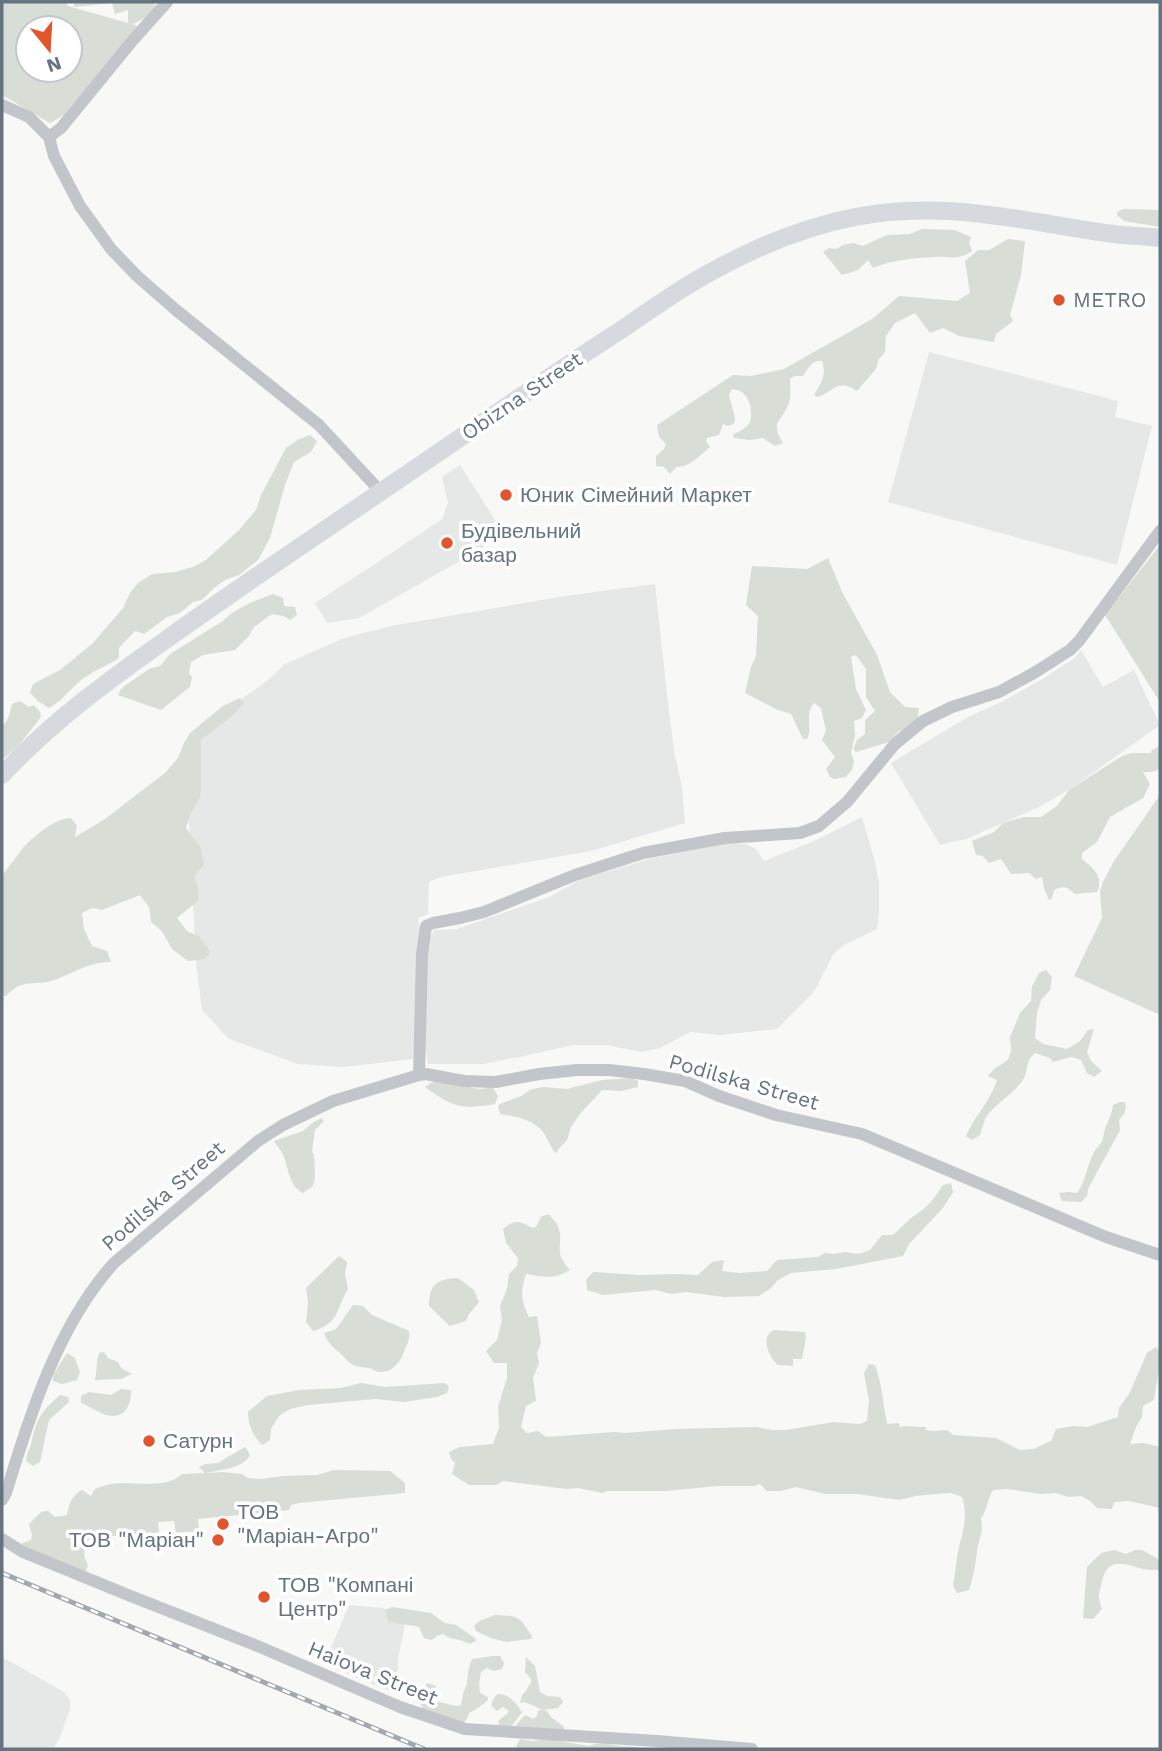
<svg xmlns="http://www.w3.org/2000/svg" width="1162" height="1751" font-family="'Work Sans',sans-serif">
  <style>
    .built { fill: #e6e7e7 }
    .green { fill: #d8ddd5; fill-rule: evenodd }
    .lines { fill: none; stroke-linecap: round; stroke-linejoin: round }
    .minor { stroke: #c2c6ca; stroke-width: 12 }
    .highway { stroke: #d6dade; stroke-width: 18 }
    .rail-casing { stroke: #a1a8ae; stroke-width: 5 }
    .rail { stroke: #fff; stroke-width: 2.5; stroke-dasharray: 8; stroke-linecap: butt }
    .poi-dot { fill: #e2552c; stroke: #fff; stroke-width: 2.5 }
    .labels { text-anchor: middle; stroke-width: 7; stroke-linejoin: round; paint-order: stroke }
    .poi-label { font-size: 21px; fill: #647481; stroke: #fff; text-anchor: start }
    .street-label { font-size: 21px; fill: #647481; stroke: #fff }
  </style>
  <rect width="100%" height="100%" fill="#f8f8f6"/>
  <path class="built" d="M929,352L1118,401L1115,417L1152,426L1117,565L888,502Z
    M460,465L499,526L483,548L359,618L327,623L315,603L378,562L442,519L448,503L442,477Z
    M655,584L667,694L674,751L682,787L685,823L591,851L441,877L429,882L428,914L418,918L420,930L413,1059L343,1067L298,1064L229,1039L202,1010L196,962L188,805L193,769L191,733L253,691L268,680L285,664L344,638L391,626L565,596Z
    M1081,650L1103,687L1134,670L1160,725L1069,790L1039,807L966,839L940,845L891,763L968,717L1003,701L1044,678L1076,657Z
    M862,817L875,862L879,883V915L877,929L844,945L834,953L814,992L777,1029L720,1035L690,1032L660,1048L641,1052L606,1045H573L524,1056L483,1064H428L426,1051L425,973L429,938L435,930L457,929L549,897L580,880L649,859L730,843L746,844L756,849L764,861L814,841Z
    M349,1605L383,1608L405,1615L404,1630L398,1658V1669L394,1693L324,1664Z
    M2,1657L64,1692L70,1700V1709L60,1737L53,1749H2Z"/>
  <path class="green" d="M2,2H66L68,6L128,23V10L115,14L112,3L75,7L73,2H155L153,14L133,24L137,26L64,115L50,123L2,95ZM28,28H70V70H28Z
    M1124,209L1160,210V227L1124,221L1117,215L1118,211Z
    M922,229L955,230L971,237L969,242L972,251C957,261 950,256 934,257C914,258 891,260 873,268L868,260L858,270L842,275L823,252L829,248L837,249L843,245L853,243L863,246L887,235L910,234Z
    M1008,239L1025,241L1021,275L1010,315L1013,321L996,334L994,342L959,336L943,328L930,333L915,313L895,323L886,336L885,352L879,359L876,369L857,391C838,378 834,391 818,397L814,395C821,383 827,375 822,361C812,360 808,368 803,376H794L790,379C790,388 792,399 787,407C780,423 770,422 783,443L775,446L763,438L750,440L734,438L733,435C737,432 745,429 748,425C754,418 751,399 743,393C739,390 738,390 732,389L729,395L735,418L734,424L728,426L723,424L719,435L707,438L706,441L710,447C699,456 690,467 676,467L670,474L664,467L656,466V456L664,449L666,444L659,437L657,425L733,375L751,376L784,369L872,319L899,296L957,301L970,293L965,261L978,250H989Z
    M310,435L317,441L311,452L294,462L285,485L270,538L258,560L239,575L225,580L214,588L202,600L193,602L180,613L167,617L144,634L135,631L119,648V658C106,667 91,671 79,682C67,692 63,700 49,708L39,702L30,693L33,684L60,670L93,643L123,608L130,593L138,583L152,574L175,572L193,567L206,560L239,530L256,510L261,495L286,448L299,439Z
    M1160,545V702L1105,615Z
    M828,558L843,594L877,655L890,692L905,707L919,708L917,722L898,732L889,742L856,752L853,749L857,740L865,734V720L875,711L866,697V669L856,655L851,657L856,689L866,710L862,718L854,721L855,735L851,753L854,761L852,770L846,777L834,779L830,777L826,769L835,757L822,740L826,731L821,708L814,703C804,715 813,728 807,739H803L791,714L778,710L745,693L751,667L756,656L758,616L746,605L752,566L807,569Z
    M273,594L283,598L284,606L295,607L297,615L290,620L283,616L272,614L254,627L248,637L235,650L203,655L191,662L189,673L192,677L190,687L161,710L118,695L121,689L130,682L149,669L160,666L170,654L223,621C235,608 256,600 273,594Z
    M240,698L244,704L227,720L201,740V784L200,798L191,812L186,828L201,848L204,865L194,876L198,888V901L177,918L187,931L200,937L210,952L205,959L188,961L172,949L161,930L151,922L149,907L140,895L102,910L92,908L82,913L84,929L92,946L107,951L111,962C88,961 68,977 47,982C38,984 28,982 19,986C14,988 10,992 6,996H2V875C10,866 16,857 23,848C34,836 55,818 71,818L77,826L75,837L105,819L165,773L178,758L184,743L190,733L223,706Z
    M20,701L29,707L34,705L40,712L41,717L20,744L2,760V725C9,722 10,711 12,704Z
    M1160,746V769L1152,772H1143L1150,784L1143,798L1110,817L1097,842L1082,853V859C1093,868 1104,876 1097,892L1075,894C1067,887 1064,885 1054,890L1052,898L1049,900L1044,888L1042,877L1036,879L1029,873L1011,874L1001,859L989,863L983,856L976,855L972,841L994,832L1003,823L1024,817H1041L1057,806L1069,790L1122,756L1131,753H1151L1152,750Z
    M1160,795V1015L1074,976L1102,918L1100,891L1103,882L1114,861Z
    M1046,970L1052,977L1050,990L1041,1000L1037,1013L1035,1038L1043,1044L1067,1049L1080,1041L1088,1030L1094,1029L1087,1052L1091,1061L1102,1071L1094,1077L1087,1073L1081,1060L1071,1057L1053,1062L1050,1058L1035,1053C1025,1062 1029,1068 1024,1078C1014,1095 994,1103 985,1119C983,1124 982,1130 980,1135L972,1140L966,1136C974,1117 991,1100 997,1080L988,1076L994,1069L1008,1060L1011,1051L1010,1037L1020,1013L1031,1001L1032,986L1039,973Z
    M633,1078L638,1081V1087L621,1091L602,1090L580,1114L571,1127L567,1140L555,1153C550,1146 548,1139 543,1132C533,1119 515,1116 500,1114L498,1105L521,1096L532,1089L544,1087L567,1089L602,1080Z
    M447,1081C464,1083 476,1094 492,1086L498,1096L495,1104C462,1110 452,1107 425,1087L432,1082Z
    M1120,1102H1125C1127,1110 1125,1114 1119,1120L1120,1130L1088,1189L1087,1196L1081,1202L1062,1201L1059,1193L1069,1192L1077,1193C1086,1181 1087,1165 1094,1152C1096,1148 1099,1146 1101,1143C1104,1138 1104,1131 1106,1126C1109,1119 1112,1113 1113,1105Z
    M321,1118L324,1121L315,1130L312,1152L314,1155L315,1177L313,1186L303,1193C289,1185 289,1171 284,1157C282,1151 277,1146 274,1141L303,1131L311,1124Z
    M951,1183L953,1192L943,1208L909,1244L903,1256L836,1269L791,1273L778,1280L771,1288L759,1296L724,1297L686,1292L671,1294L656,1290L603,1295L587,1290L586,1280L593,1272L639,1275L678,1274L698,1275L712,1262L724,1260L722,1271L740,1273L767,1271L777,1260L818,1257L825,1253L834,1254L845,1252L859,1254L870,1250L882,1235H893L912,1217L924,1209L935,1197L943,1185Z
    M549,1214C550,1216 556,1222 557,1224C566,1243 551,1250 570,1270C552,1280 545,1277 526,1274C520,1292 521,1300 529,1317L537,1316L541,1343L537,1353L539,1363L533,1378L536,1401L526,1406L521,1427L527,1433L538,1431L546,1437L615,1432L626,1433L674,1429L757,1427L772,1430H786L834,1422L860,1424L867,1421L869,1401L864,1373L869,1364L875,1365C882,1384 883,1404 887,1424L899,1423L900,1428L903,1426L926,1427V1430L934,1431L947,1430L953,1435L996,1438L1020,1450L1033,1449L1051,1441L1056,1429L1073,1426L1087,1427L1118,1417L1119,1408L1129,1394L1147,1353L1156,1347L1160,1352V1376L1159,1370L1154,1400L1143,1406L1142,1417L1136,1427L1130,1444L1143,1443L1160,1447V1508L1129,1501L1114,1502L1112,1509L1097,1508L1089,1500L1081,1496L1069,1497L1055,1493L1041,1494L1008,1489L993,1490C987,1499 988,1509 981,1518C984,1535 979,1536 977,1551C976,1564 973,1577 969,1590L957,1593L953,1586C955,1575 956,1564 958,1552C962,1532 969,1518 962,1497L951,1493L935,1494L916,1496L899,1500L857,1494H825L796,1487L781,1491H767L760,1484L754,1486H718L666,1491H607L602,1493L578,1488L567,1489L503,1481L496,1485H469L452,1474L455,1463L451,1459L449,1452L460,1447L493,1444L499,1428L498,1407L507,1378V1363H494L486,1351L497,1340L502,1320L500,1306L507,1289L509,1274L517,1266L518,1258L506,1243L503,1229C515,1219 520,1221 532,1228L536,1227L541,1217Z
    M339,1256L347,1262L345,1274L348,1289C335,1310 340,1323 313,1331L306,1322L308,1303L306,1288Z
    M458,1278L474,1290L479,1302L469,1314L466,1321L450,1326L429,1306C429,1284 437,1279 458,1278Z
    M353,1305L363,1306L372,1315L409,1331C410,1339 407,1345 404,1352C400,1362 392,1373 380,1372C376,1372 373,1369 369,1368C353,1367 352,1365 341,1354C332,1346 329,1345 324,1333L336,1329Z
    M774,1330L805,1332L806,1338L802,1359H793V1366L778,1365C768,1356 760,1337 774,1330Z
    M104,1352L108,1358L118,1362L121,1368L132,1374L121,1379L95,1380C97,1371 96,1362 99,1353Z
    M67,1353L75,1358L80,1372L77,1380L62,1384L53,1381V1375Z
    M361,1383L385,1387L445,1383L449,1387L447,1393L437,1397L404,1402L375,1399L308,1405L290,1409L279,1416L271,1429L270,1440L262,1445C253,1436 248,1425 248,1412L267,1396L299,1390L341,1388Z
    M121,1389L131,1390C131,1398 130,1406 124,1412C110,1423 94,1408 81,1403V1396L89,1392L111,1395Z
    M60,1395L68,1397L69,1402L49,1420L40,1462L33,1466L26,1461C26,1454 29,1451 31,1444C37,1418 39,1414 60,1395Z
    M245,1447L248,1451L250,1456C239,1470 221,1469 206,1473L222,1472L242,1474L248,1478L261,1479L283,1476L317,1475L334,1470L390,1471L405,1483V1493L299,1503L291,1505L289,1510L198,1519L199,1531L176,1533L174,1521L158,1522L159,1533L113,1536L97,1535L86,1541L84,1555L88,1566L84,1575L26,1550L22,1543L31,1540L32,1535L29,1524L41,1512L48,1511L55,1517L67,1515C69,1504 72,1495 82,1490L91,1496L95,1489C100,1487 106,1485 111,1484C132,1481 166,1490 182,1474L205,1473L199,1467L206,1464L218,1463Z
    M1114,1550L1126,1554L1135,1550H1142L1160,1560V1570C1154,1570 1149,1570 1143,1569C1125,1564 1108,1556 1102,1581C1099,1595 1097,1595 1102,1609L1093,1619L1083,1618L1087,1567L1101,1553Z
    M392,1607L431,1613L445,1623L456,1625L475,1638L476,1641L469,1644C458,1637 454,1642 443,1634L437,1636L432,1640L424,1638L419,1627C408,1624 398,1625 388,1621L385,1610Z
    M495,1615C521,1616 519,1617 532,1636L531,1639L506,1642L491,1638L476,1631L474,1626L479,1621Z
    M492,1656H500L504,1663L502,1669L493,1671L487,1668L481,1672L479,1684L480,1693L488,1697V1700C484,1704 474,1711 469,1713L467,1719L459,1727L423,1709C418,1700 423,1692 427,1683L436,1686V1701L455,1706L461,1705C462,1702 462,1698 463,1694C464,1690 466,1687 467,1683C468,1674 468,1668 472,1659Z
    M526,1657L535,1666L540,1692L547,1696L560,1697L563,1702L558,1708L543,1710L547,1711L551,1717L564,1727V1731L515,1726L525,1715L533,1719L537,1716L538,1710H543L525,1702L520,1703L522,1695L526,1691L532,1680L525,1672Z
    M498,1694C509,1694 516,1703 522,1712L511,1727L499,1725L498,1722C501,1717 506,1716 509,1711L503,1707L497,1711L492,1707C491,1702 494,1697 498,1694Z
    M520,1739L533,1741L549,1739L589,1746C600,1741 609,1745 620,1746C628,1747 636,1746 644,1749H519L516,1746Z"/>
  <g class="lines">
    <path class="minor" d="M2,105L29,117L49,137L54,156L80,206L111,249L137,276L176,310L319,425L381,492
      M49,137L61,128L133,40L167,2
      M419,1075L422,954L426,926L433,923L460,918L484,912L575,875L643,853L725,838L800,833L819,826L847,802L895,744L923,721L952,707L999,692L1034,673L1070,650L1079,641L1160,531
      M2,1500L6,1493C30,1414 58,1325 114,1263L258,1141L283,1125L333,1101L419,1075L426,1074L464,1081L496,1082L539,1074L577,1070H609L644,1074L685,1081L719,1096L776,1115L862,1134L1106,1237L1160,1255
      M2,1539L23,1552L128,1595L255,1645L400,1707L465,1729L657,1741L752,1749"/>
    <path class="highway" d="M2,775C51,722 109,680 167,639C238,588 310,540 382,491C462,437 540,382 621,330C651,310 680,288 711,272C756,247 804,227 855,217C943,199 1026,222 1114,234C1129,236 1145,236 1160,238"/>
    <g class="rail-casing">
      <path id="rail" d="M2,1573L424,1749"/>
    </g>
    <use href="#rail" class="rail"/>
  </g>
  <g class="poi-dot">
    <circle cx="1059" cy="300" r="7"/>
    <circle cx="506" cy="495" r="7"/>
    <circle cx="447" cy="543" r="7"/>
    <circle cx="149" cy="1441" r="7"/>
    <circle cx="223" cy="1524" r="7"/>
    <circle cx="218" cy="1540" r="7"/>
    <circle cx="264" cy="1597" r="7"/>
  </g>
  <g class="labels">
    <g class="poi-label">
      <text x="1073" y="307">METRO</text>
      <text x="520" y="502">Юник Сімейний Маркет</text>
      <text x="461" y="538">Будівельний<tspan x="461" dy="24">базар</tspan></text>
      <text x="163" y="1448">Сатурн</text>
      <text x="237" y="1519">ТОВ<tspan x="237" dy="24">"Маріан-Агро"</tspan></text>
      <text x="204" y="1547" text-anchor="end">ТОВ "Маріан"</text>
      <text x="278" y="1592">ТОВ "Компані<tspan x="278" dy="24">Центр"</tspan></text>
    </g>
    <g class="street-label">
      <text transform="translate(522 396) rotate(-34)" y="7">Obizna Street</text>
      <text transform="translate(744 1082) rotate(16)" y="7">Podilska Street</text>
      <text transform="translate(163 1196) rotate(-41)" y="7">Podilska Street</text>
      <text transform="translate(373 1673) rotate(22)" y="7">Haiova Street</text>
    </g>
  </g>
  <rect width="1162" height="1751" fill="none" stroke="#647481" stroke-width="7"/>
  <g transform="translate(49 49) rotate(162)"><circle r="33" fill="#ffffff" stroke="#c1c7cd" stroke-width="2"/>
  <path d="M0-5L12 26L0 18L-12 26Z" fill="#e2552c"/>
  <text y="-10" font-size="19" font-weight="bold" text-anchor="middle" fill="#647481">N</text>
  </g>
</svg>
